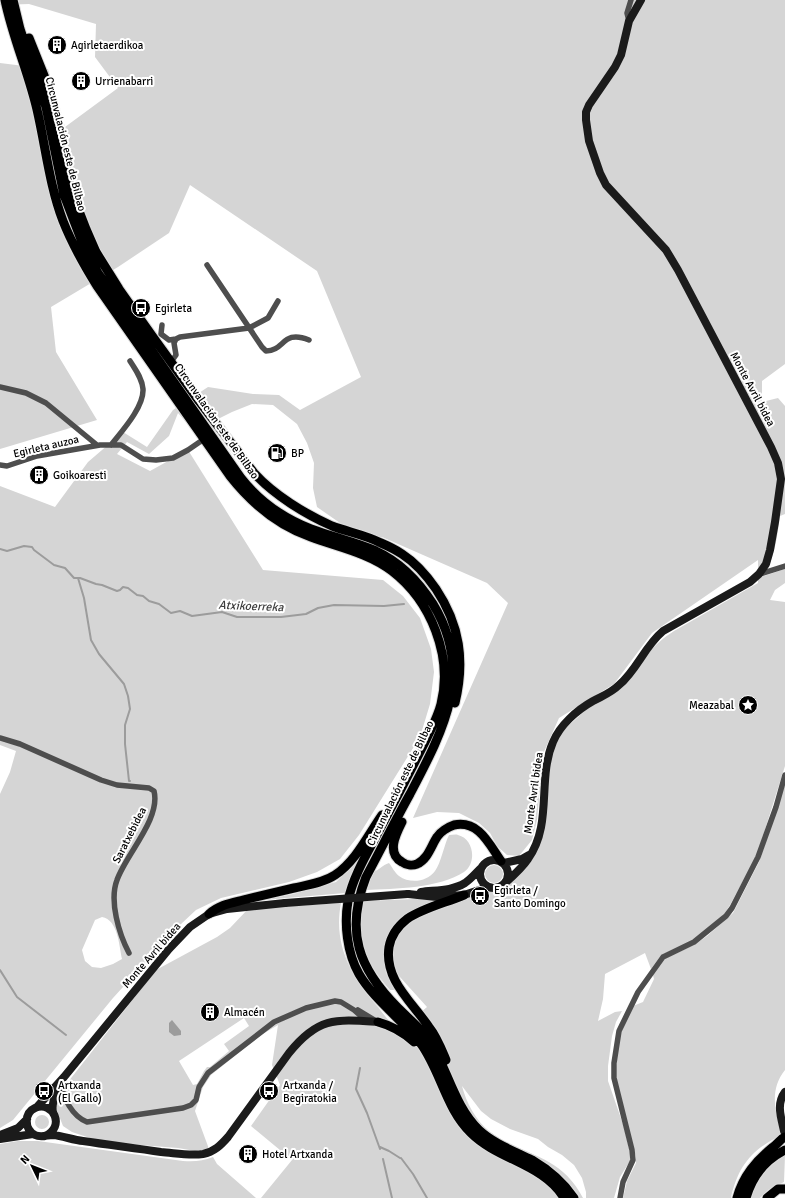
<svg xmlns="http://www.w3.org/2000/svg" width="785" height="1198" font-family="Signika,sans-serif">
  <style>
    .green { fill: #d5d5d5; fill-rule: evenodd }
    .water { fill: #9c9c9c }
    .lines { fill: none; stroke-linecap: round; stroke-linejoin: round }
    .stream { stroke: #9c9c9c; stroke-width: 2 }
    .primary-casing { stroke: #dbdbdb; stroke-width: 11 }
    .street { stroke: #4e4e4e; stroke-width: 5.5 }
    .secondary { stroke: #1b1b1b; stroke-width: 8 }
    .primary { stroke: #000; stroke-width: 9 }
    .secondary-bridge { stroke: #1b1b1b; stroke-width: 8 }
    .labels { text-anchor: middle; stroke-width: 4; stroke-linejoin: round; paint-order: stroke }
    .poi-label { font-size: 11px; fill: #000; stroke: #fff; text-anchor: start }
    .street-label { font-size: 11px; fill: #000; stroke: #fff }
    .water-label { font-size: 12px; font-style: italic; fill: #3d3d3d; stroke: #fff }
  </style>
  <rect width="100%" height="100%" fill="#fff"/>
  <path class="green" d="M0,0H785V364L762,381V402L778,398L785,406V514L780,516C777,538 775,556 764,576L785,569V583L775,590L770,600L785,602V766L757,855L730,905L725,913L711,926L692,941L663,954L659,958L651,969L645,953L605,974L603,999L598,1021L615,1012L622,1011L616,1022L612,1036L608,1066V1081L624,1127L630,1153V1161L620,1177L614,1198H586V1192L582,1178L574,1165L562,1155L548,1147L538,1139L510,1129L491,1119L481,1111L462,1086C466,1102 476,1121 489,1131C522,1156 561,1154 583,1198H261L292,1160L251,1126L280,1085L272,1065L278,1025L261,1035L211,1075L203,1087L195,1111L209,1149L195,1151L178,1148L102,1142L72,1132L63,1126L56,1108L58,1099L65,1089L68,1082L156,970L217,937L230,928L248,909L341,903C333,945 351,976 378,1007C384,1015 391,1024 399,1031L427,1007L399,976L393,967L392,957L394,939L404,925L420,915L487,891L499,890L506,887L538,847L550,761L557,739L568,726L647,655C655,645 663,638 674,631L758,583V560L652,633L614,684L559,718L543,754L537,820L532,840L519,856L507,855L497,846L490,833L479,823L459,813L437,812L413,818L508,603L487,583L382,537L370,538L340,523L317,507L313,488L314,463L307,443L297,424L273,405L252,404L232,412L194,431L178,413L169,436L149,454L127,442L117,454L150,471L188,450L263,570L383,580L403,596L420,618L431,649L434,672L430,704L420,737L359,835L340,859L317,872L289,882L221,898L196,910L165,939L159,952L138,977L123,987L113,998L13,1120L0,1128V794L10,772L16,751L0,745V486L55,507L88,462L123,432L147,447L173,410L208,387L253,394L279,395L300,410L361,377L317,271L190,185L169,233L118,267L51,307L56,352L97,420L0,449V63L48,69L65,127L118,88L95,57L96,24L29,4L0,5ZM102,917C118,920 119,945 122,959L113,964L101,968L92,967L85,961L82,950L95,920ZM244,1018L249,1026L224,1044L229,1051L210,1067H207L204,1071L197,1084L193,1085L179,1061Z
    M785,784V1070C769,1090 775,1112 782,1135C752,1149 738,1166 731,1198H623L627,1181L636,1163V1157L617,1082V1055L621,1027L633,1006L643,1002L654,979L653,975L664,959L694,945L707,936L733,913L759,862Z
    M449,835C452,835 456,834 458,835C474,839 477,863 464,872C440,888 394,889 366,890L373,872C380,870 382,865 389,863C392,867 395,873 399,876C410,884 427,882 435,871C441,863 444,845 449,835Z
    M366,848L345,893L264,900L293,894L336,882L353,865Z
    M485 874a9 9 0 1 1 18 0a9 9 0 1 1-18 0Z
    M416,899L442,900L421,906L404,916L385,952V965L386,973L395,990H390C375,973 361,953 358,929C357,921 361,910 362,901Z
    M35 1122a7 7 0 1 1 14 0a7 7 0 1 1-14 0Z
    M18,1141H38L183,1161C194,1162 203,1161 213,1157L217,1164L256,1198H0V1144Z
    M783,1156H785L784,1182L768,1190L760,1198H749C757,1179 764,1167 783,1156Z"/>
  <path class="water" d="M172,1020L181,1031V1035L174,1036L169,1032V1023Z"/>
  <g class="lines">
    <path class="stream" d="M0,549L7,551L24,546L32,547L34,550L54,565L65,568L74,578H80L96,584L102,585L117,591L120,590L123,587L128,588L137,595L143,596L149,601L159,604L171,613L180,611L192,616L222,612L237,617H281L306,614L318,608L334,605L384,606L404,604
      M78,578L84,598L91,640L99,654L124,684L128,696L130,709L125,725V744L129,781H130
      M0,970L17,997L66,1035
      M360,1068L356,1089L367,1113L380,1149
      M380,1147L389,1151L400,1158
      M401,1158L413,1174L427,1198
      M383,1159L392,1198"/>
    <g class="primary-casing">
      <path id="primary" d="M5,0C13,39 30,76 38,114C46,150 50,187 63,221C72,244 84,265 97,286L230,476C252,504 277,525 311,537C338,547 369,553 392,571C431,601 453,656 441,704C438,716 432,727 427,738C412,768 396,799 380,829C368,852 353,876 348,901C344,924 347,953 359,974C375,1001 402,1019 421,1044C441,1072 446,1109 471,1133C498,1160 544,1164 564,1198
        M13,0L20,29L46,107L64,195L82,242L98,273L124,311L241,478C259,501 283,518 311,529C332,537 355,542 376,551C400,562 419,582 433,604C475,673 443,731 410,794C395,821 381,849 366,877C345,931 358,968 398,1008C410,1020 422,1029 431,1043C448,1071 455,1107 479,1130C494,1144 514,1151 532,1160C549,1170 563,1182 574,1198
        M29,38L47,83L56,114L63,153L74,198L86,229L96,252L119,289L153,337L199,401L254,473C274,495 305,514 332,526C348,532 366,535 381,543C388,546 396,550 402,554C416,563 427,576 436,589C460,625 465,661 455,703
        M402,822C396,834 386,853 402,862C406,865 412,866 417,864C428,859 431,846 437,837C440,832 448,827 454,825C479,820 489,844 501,861
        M209,914C219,905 231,903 243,900C260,896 277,892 294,888C307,885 323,883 335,875C356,861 368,835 382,815
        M378,1022C393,1026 403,1032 414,1042
        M446,1060C441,1048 437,1037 429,1027C412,1002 384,980 389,947C391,936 398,926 407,919C423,908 445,903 464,895
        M737,1198C743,1176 756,1161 773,1147C778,1144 780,1139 785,1137
        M746,1198C752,1177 765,1160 785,1150
        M767,1198L778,1189H785"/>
    </g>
    <path class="street" d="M629,21L627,13L631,0
      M207,265L262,347L266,351C285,351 282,329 309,340
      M162,325L161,334L169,340L176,339
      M171,362L176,355L174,343L176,339L180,337L249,328L268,318L278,301
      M0,387L26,393L46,403L97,445
      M111,445C122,431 144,407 143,389C142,378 135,369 130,361
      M0,465L7,466L37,456L100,445H121L143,459L156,460L173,458L188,450L204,439
      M760,574L785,566
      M0,738L20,744L101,780L117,785L149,788L154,791C161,819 126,854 117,880C109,901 119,934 129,953
      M358,1010L376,1021
      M61,1083C63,1098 72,1116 87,1122L183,1108L191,1105L196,1100L199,1087L208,1073L274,1022L306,1008L335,1001L341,1002L354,1010L362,1017L364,1021
      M620,1198L623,1182L633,1160L632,1150L614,1078V1063L619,1031L638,992L663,957L694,942L726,916L732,908L758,857L776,807L785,775"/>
    <path class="secondary" d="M480 874a14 14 0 1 1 28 0a14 14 0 1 1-28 0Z
      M504,863L522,859L529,855
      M505,883C513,876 522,868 528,859C553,824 537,779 553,742C560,725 577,710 593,701C602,696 611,693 619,685C637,670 644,647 663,631L750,582L759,574L766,564L770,550L775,522L781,479L778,463L771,447L678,270L666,250L606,185L600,173L589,141L586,120V112L589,105L615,67L621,55L629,21L641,0
      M421,892C435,890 452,891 465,883C471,879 476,873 481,868
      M408,894L437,897L464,895L488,887
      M37,1107L64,1077L169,949L190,927L209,914L227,909L285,903
      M53,1112C51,1103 56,1095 60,1086
      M784,1131C781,1117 776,1104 785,1092
      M0,1135L18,1128L27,1119
      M45,1136C66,1127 53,1100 35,1108C24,1113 24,1129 35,1135C41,1138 47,1135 53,1135C63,1136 73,1140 83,1141C109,1145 135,1148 161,1152C175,1153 189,1156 203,1154C214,1152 221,1145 228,1137L289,1053C318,1017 335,1019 378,1022
      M0,1139L33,1134"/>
    <use href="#primary" class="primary"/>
    <path class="secondary-bridge" d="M285,903L408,894"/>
  </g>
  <defs>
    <g id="building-disc" transform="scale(1)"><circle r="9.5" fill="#000" stroke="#fff"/><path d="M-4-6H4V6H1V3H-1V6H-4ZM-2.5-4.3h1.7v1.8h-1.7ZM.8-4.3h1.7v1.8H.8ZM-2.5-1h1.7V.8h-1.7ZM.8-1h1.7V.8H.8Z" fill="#fff"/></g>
    <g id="bus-disc" transform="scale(1)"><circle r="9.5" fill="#000" stroke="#fff"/><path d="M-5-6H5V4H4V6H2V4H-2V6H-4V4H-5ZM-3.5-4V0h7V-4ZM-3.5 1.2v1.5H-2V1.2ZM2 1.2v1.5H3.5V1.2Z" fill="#fff"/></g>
    <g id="fuel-disc" transform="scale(1)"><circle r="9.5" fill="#000" stroke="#fff"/><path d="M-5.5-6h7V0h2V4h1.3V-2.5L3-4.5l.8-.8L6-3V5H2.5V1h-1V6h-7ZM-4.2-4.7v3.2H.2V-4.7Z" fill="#fff"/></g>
    <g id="sight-disc" transform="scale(1)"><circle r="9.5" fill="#000" stroke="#fff"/><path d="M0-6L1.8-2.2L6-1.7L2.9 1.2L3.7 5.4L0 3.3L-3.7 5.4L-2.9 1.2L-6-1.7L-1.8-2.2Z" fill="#fff"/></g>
  </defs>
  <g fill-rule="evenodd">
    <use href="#building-disc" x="57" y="45"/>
    <use href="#building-disc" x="81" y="81"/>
    <use href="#bus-disc" x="141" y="308"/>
    <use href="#fuel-disc" x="277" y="453"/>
    <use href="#building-disc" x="39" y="475"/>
    <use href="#sight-disc" x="748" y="705"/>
    <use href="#bus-disc" x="480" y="896"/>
    <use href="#building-disc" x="210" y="1012"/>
    <use href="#bus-disc" x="44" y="1091"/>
    <use href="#bus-disc" x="269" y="1091"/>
    <use href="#building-disc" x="248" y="1154"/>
  </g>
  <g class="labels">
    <g class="poi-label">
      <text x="71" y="49">Agirletaerdikoa</text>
      <text x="95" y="85">Urrienabarri</text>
      <text x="155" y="312">Egirleta</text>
      <text x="291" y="457">BP</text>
      <text x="53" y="479">Goikoaresti</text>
      <text x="734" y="709" text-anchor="end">Meazabal</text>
      <text x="494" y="894">Egirleta /<tspan x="494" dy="13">Santo Domingo</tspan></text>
      <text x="224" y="1016">Almacén</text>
      <text x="58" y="1089">Artxanda<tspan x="58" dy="13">(El Gallo)</tspan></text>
      <text x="283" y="1089">Artxanda /<tspan x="283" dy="13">Begiratokia</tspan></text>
      <text x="262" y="1158">Hotel Artxanda</text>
    </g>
    <g class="street-label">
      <text transform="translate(66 144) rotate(76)" y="4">Circunvalación este de Bilbao</text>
      <text transform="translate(753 389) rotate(62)" y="4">Monte Avril bidea</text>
      <text transform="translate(217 421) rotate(55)" y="4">Circunvalación este de Bilbao</text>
      <text transform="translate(46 446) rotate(-13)" y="4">Egirleta auzoa</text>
      <text transform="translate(400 783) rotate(-64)" y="4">Circunvalación este de Bilbao</text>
      <text transform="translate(533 793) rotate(-82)" y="4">Monte Avril bidea</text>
      <text transform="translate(129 835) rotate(-63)" y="4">Saratxebidea</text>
      <text transform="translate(151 955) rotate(-49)" y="4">Monte Avril bidea</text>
    </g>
    <g class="water-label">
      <text transform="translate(251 606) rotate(2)" y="4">Atxikoerreka</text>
    </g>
  </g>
  <g transform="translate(32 1166) rotate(313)" stroke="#ffffff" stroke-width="3" paint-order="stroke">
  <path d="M0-3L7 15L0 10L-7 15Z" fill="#000000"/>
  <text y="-6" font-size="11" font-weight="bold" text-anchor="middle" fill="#000000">N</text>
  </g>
</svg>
